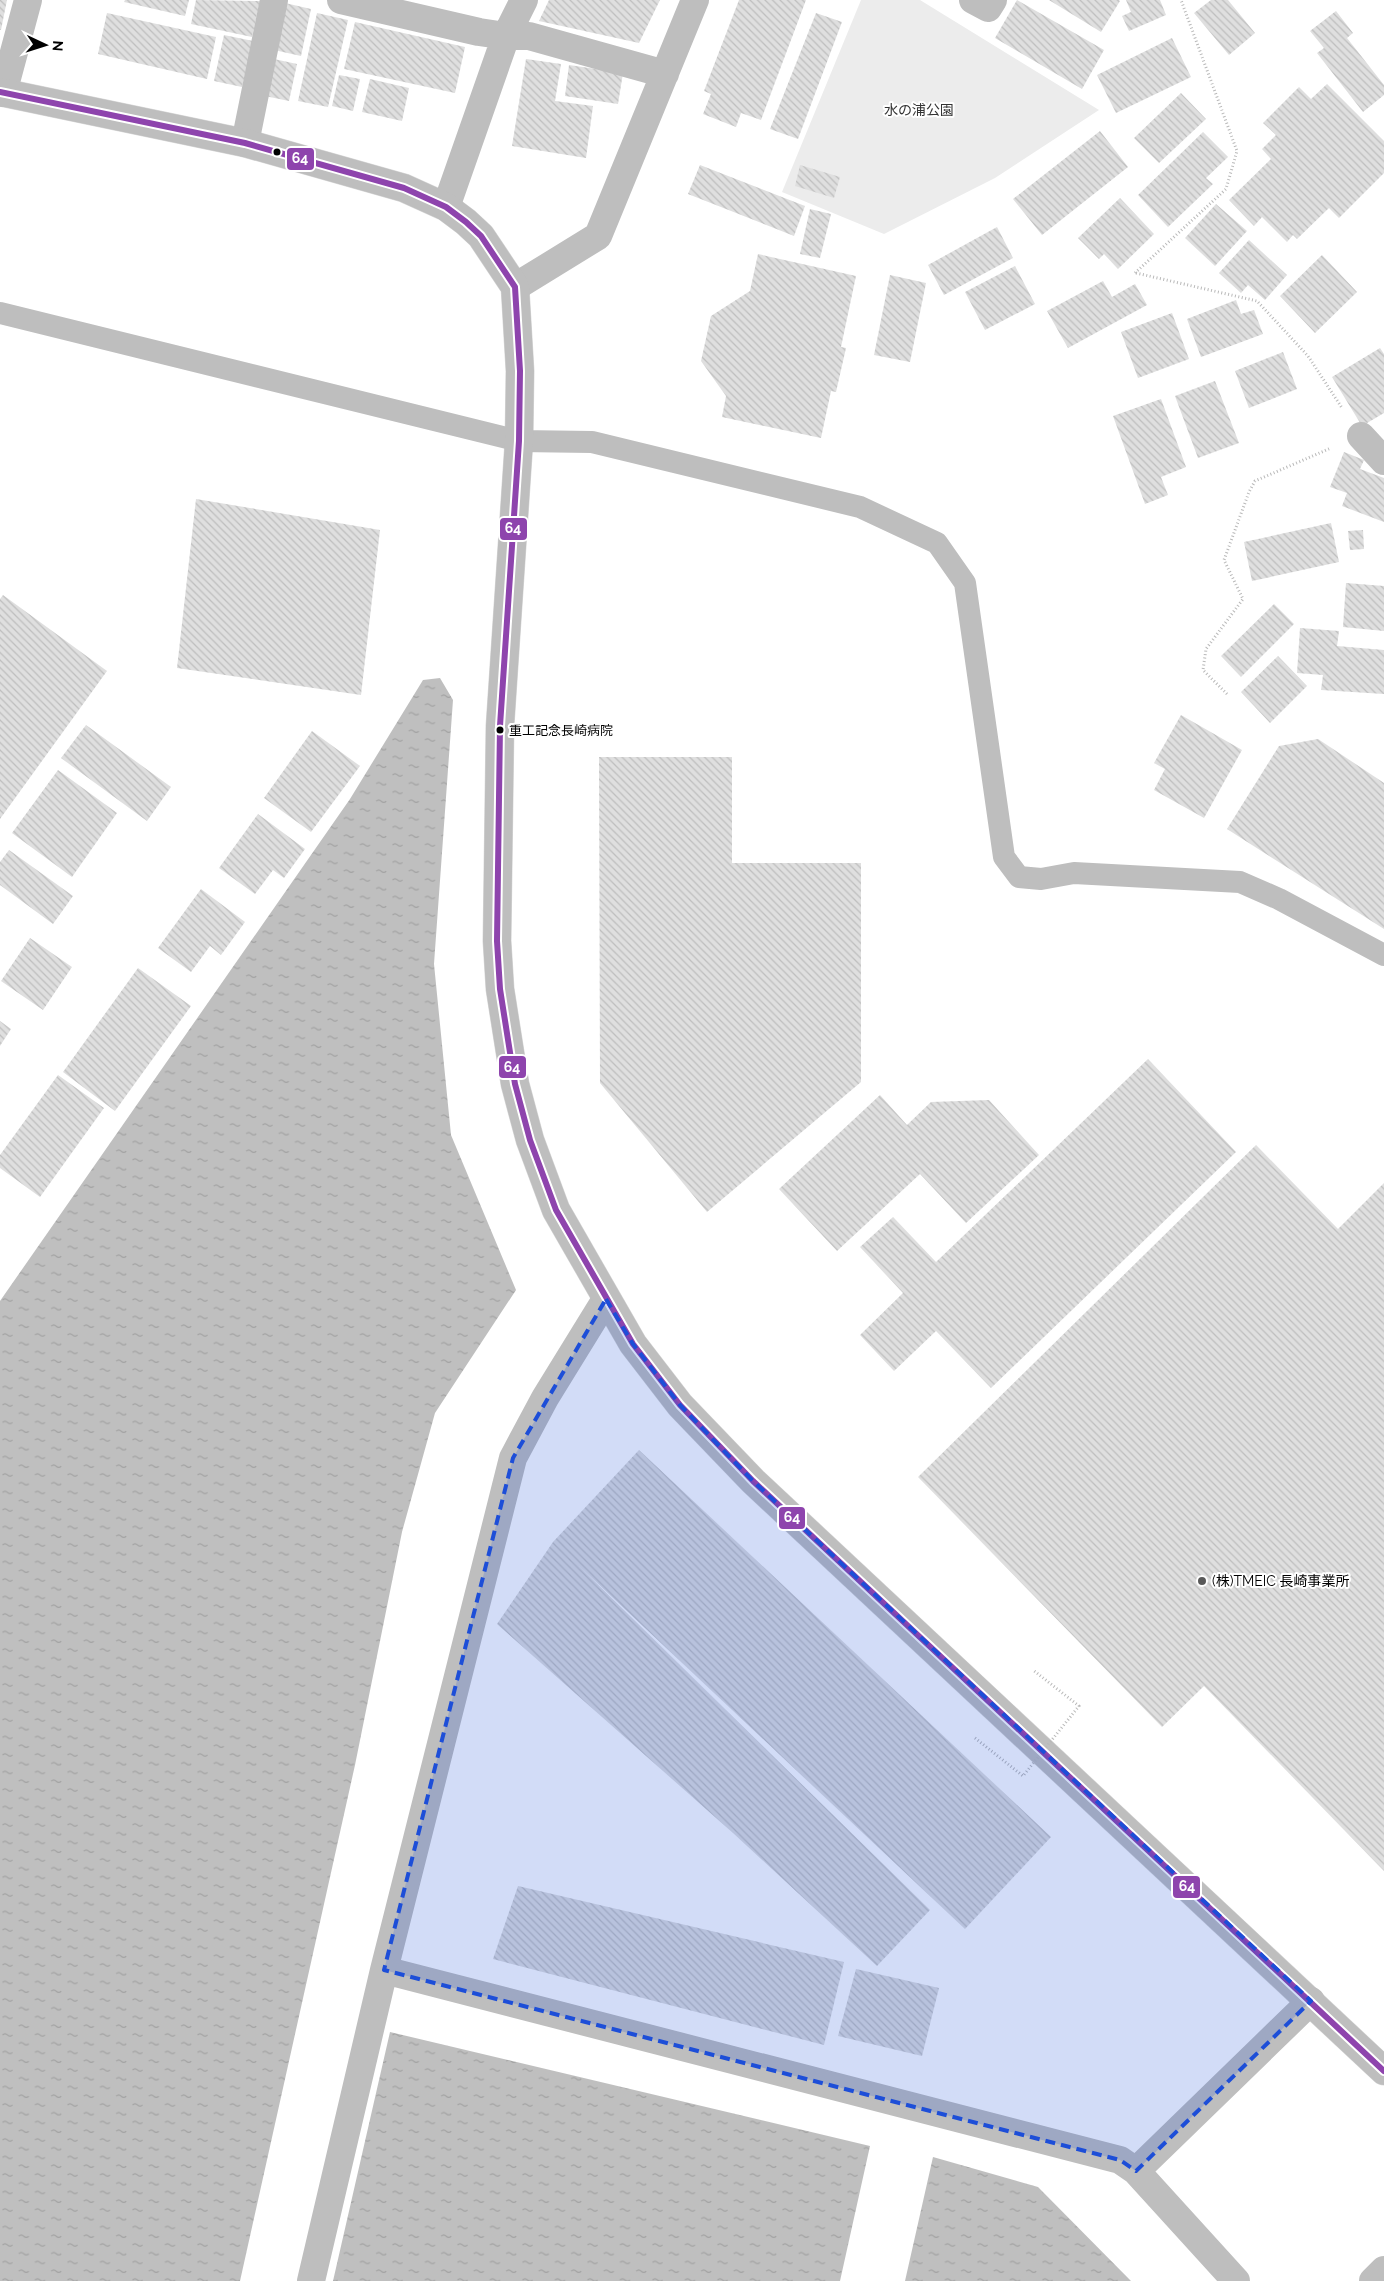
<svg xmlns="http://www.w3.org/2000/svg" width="1384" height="2281" font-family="Raleway,'Noto Sans JP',sans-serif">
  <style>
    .park { fill: #ececec }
    .water { fill: url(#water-ripples) }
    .building { fill: url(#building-back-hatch) }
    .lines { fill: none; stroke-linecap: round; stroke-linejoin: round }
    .trunk-casing { stroke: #dbdbdb; stroke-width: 29 }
    .path { stroke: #b9b9b9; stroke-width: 3; stroke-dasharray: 1 2.5; stroke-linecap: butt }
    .service { stroke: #bebebe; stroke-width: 22 }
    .minor { stroke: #bebebe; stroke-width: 28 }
    .trunk { stroke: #bebebe; stroke-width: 28 }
    .path-bridge { stroke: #b9b9b9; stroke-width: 3; stroke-dasharray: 1 2.5; stroke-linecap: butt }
    .bus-1-casing { stroke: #fff; stroke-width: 10 }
    .bus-1 { stroke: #8e44ad; stroke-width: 6 }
    .marked { fill: #1d4ed8; fill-opacity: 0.2; stroke: #1d4ed8; stroke-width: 4; stroke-dasharray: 10 6; stroke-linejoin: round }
    .bus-dot { fill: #000; stroke: #fff; stroke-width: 2 }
    .poi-dot { fill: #595959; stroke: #fff; stroke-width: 2 }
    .labels { text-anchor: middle; stroke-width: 4; stroke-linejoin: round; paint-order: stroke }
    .bus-label { font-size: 13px; fill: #000; stroke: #fff; text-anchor: start }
    .park-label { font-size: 14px; fill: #333; stroke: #fff }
    .poi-label { font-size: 14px; fill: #000; stroke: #fff; text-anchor: start }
    .line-badge { stroke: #fff; stroke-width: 2 }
    .badge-label { font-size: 14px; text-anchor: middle; font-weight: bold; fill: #fff }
  </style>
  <defs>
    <pattern id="water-ripples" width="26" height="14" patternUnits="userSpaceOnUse" patternTransform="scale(1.25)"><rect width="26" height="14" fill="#bfbfbf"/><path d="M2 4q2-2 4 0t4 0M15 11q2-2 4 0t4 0" fill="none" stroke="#a2a2a2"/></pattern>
    <pattern id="building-back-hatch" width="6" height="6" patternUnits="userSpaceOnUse" patternTransform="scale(1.25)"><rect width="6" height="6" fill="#dfdfdf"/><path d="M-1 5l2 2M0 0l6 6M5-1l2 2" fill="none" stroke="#bebebe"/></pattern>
  </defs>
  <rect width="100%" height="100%" fill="#fff"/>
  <path class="park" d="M861,0H920L1099,110L995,178L884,234L782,192Z"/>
  <path class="water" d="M440,678L453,700L434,964L451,1135L516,1290L435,1413L402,1532L355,1765L240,2281H0V1301L350,799L423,680Z
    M390,2032L870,2146L840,2281H333Z
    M933,2157L1038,2187L1131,2281H905Z"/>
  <path class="building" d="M0,0H7L1,30H0Z
    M125,0H189L185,16L124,2Z
    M196,0L260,1L252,37L191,24Z
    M549,0H660L639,43L539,21Z
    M739,0H806L761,120L741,113L736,127L703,114L711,94L704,91Z
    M1017,0L1104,50L1082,89L995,38Z
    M1049,0H1119L1120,1L1101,32Z
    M1126,0H1160L1166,15L1129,31L1122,16L1131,12Z
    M1211,0H1228L1255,33L1229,55L1194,13Z
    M285,3L311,9L301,56L274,50Z
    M1336,11L1353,33L1347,38L1384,85V95L1363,112L1317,53L1324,48L1310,31Z
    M107,13L216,37L207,79L98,54Z
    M317,13L348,20L328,107L298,101Z
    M816,13L842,22L798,139L770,129Z
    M355,22L465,47L455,93L344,69Z
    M224,35L253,41L242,87L214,81Z
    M1172,38L1191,77L1116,113L1097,75Z
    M274,59L297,64L289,101L265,96Z
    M526,59L561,64L555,101L593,106L586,158L512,146Z
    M569,65L623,73L618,104L565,96Z
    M339,75L360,79L353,111L332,106Z
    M370,79L409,88L402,121L362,112Z
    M1327,84L1384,141V173L1339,218L1329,208L1297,239L1293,235L1287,242L1262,217L1254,226L1229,200L1271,159L1262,149L1276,135L1263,123L1299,87L1311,99Z
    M1181,93L1206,119L1159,163L1134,138Z
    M1100,131L1128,167L1042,235L1013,199Z
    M1203,132L1228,157L1206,178L1213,184L1168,227L1138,195Z
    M700,165L805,206L794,236L688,194Z
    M800,165L840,177L834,198L795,186Z
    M1120,198L1154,234L1118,269L1104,254L1099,259L1078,238Z
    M1216,204L1247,231L1215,266L1185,238Z
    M810,209L831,214L820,258L800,254Z
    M997,227L1013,258L944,295L928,265Z
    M1249,240L1287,275L1265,300L1248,285L1241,293L1219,273Z
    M758,254L856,276L841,347L846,348L836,392L831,391L821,438L722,417L726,396L701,361L711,316L750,291Z
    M1322,255L1357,292L1315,333L1280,296Z
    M1015,266L1035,304L985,330L965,292Z
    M890,275L926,283L910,362L874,355Z
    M1103,281L1112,297L1135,284L1147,305L1068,348L1047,311Z
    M1236,300L1241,314L1254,310L1263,334L1201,357L1187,319Z
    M1172,313L1189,359L1138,378L1121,332Z
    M1380,348L1384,354V413L1362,426L1332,377Z
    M1283,352L1297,389L1249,408L1235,371Z
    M1215,381L1239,443L1198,458L1175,396Z
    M1161,399L1186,467L1161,477L1168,495L1145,504L1113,416Z
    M1344,452L1364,460L1360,469L1384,478V522L1342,506L1347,493L1330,487Z
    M196,499L380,530L361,695L177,668Z
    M1331,523L1339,562L1252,581L1244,542Z
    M1363,530L1364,549L1350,550L1348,531Z
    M1346,583L1384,586V631L1343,627Z
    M3,595L107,671L0,819V599Z
    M1274,604L1294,624L1241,677L1221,656Z
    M1300,628L1339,631L1337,646L1384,650V694L1321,690L1323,675L1297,673Z
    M1278,656L1307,686L1270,723L1241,692Z
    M1181,715L1242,750L1204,818L1154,790L1165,769L1154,763Z
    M86,725L171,787L147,821L61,758Z
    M312,731L360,766L311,832L264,798Z
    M1318,739L1384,783V929L1227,829L1279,746Z
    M599,757H732V863H861V1082L707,1212L600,1083Z
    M58,770L117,813L72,877L12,833Z
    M258,814L305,849L284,878L273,870L255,894L219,868Z
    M9,850L73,896L53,924L0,885V862Z
    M201,889L245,922L221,955L210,946L191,972L158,948Z
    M30,938L72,967L43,1010L1,981Z
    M138,968L191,1006L115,1111L63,1072Z
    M0,1021L11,1029L0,1046Z
    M1148,1059L1236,1152L991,1388L936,1331L894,1371L860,1335L903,1293L860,1247L893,1217L936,1262Z
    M58,1075L104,1108L40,1197L0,1168V1155Z
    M880,1095L907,1125L931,1102L989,1100L1039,1155L966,1223L920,1174L837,1251L779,1189Z
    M1256,1145L1338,1229L1384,1183V1871L1204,1686L1162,1727L918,1477Z
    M639,1450L1051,1837L965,1929L578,1565L930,1910L877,1966L733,1833L497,1624L553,1542Z
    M518,1886L844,1962L824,2045L493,1959Z
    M856,1969L939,1988L922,2056L838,2036Z"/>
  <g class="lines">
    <g class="trunk-casing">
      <path id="trunk" d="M0,92L245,143L404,188L446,207L466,222L481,236L515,287L520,371L519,441L500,726L497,941L500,989L515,1084L530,1140L556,1210L633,1344L680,1405L753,1481L1384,2071"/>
    </g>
    <path class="path" d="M1135,273L1226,189L1237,151L1181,0
      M1136,273L1257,301L1308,356L1342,408
      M1227,694L1203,670L1206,649L1243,599L1224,560L1249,492L1255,481L1331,448"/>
    <path class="service" d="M0,313L519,441L592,442L860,507L937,543L965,583L1004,857L1019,877L1041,879L1074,873L1240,882L1279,899L1384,955"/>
    <path class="minor" d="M341,0L479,32L506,36L446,207
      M524,0L506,36H529L665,74
      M973,0L988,8L993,0
      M3,93L28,0
      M245,143L274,0
      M515,287L598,236L695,0
      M1361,436L1384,461
      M384,1970L1120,2160L1136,2171L1236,2281
      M1136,2171L1311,2001
      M311,2281L384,1970L513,1458L545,1398L606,1299
      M1373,2281L1384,2270"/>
    <use href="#trunk" class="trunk"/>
    <path class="path-bridge" d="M975,1738L1023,1776L1079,1706L1033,1670"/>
    <g class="bus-1-casing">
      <path id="bus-1" d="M0,92L245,143L404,188L446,207L466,222L481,236L515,287L520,371L519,441L500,726L497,941L500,989L515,1084L530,1140L556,1210L633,1344L680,1405L753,1481L1384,2071"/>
    </g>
    <use href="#bus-1" class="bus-1"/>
  </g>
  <path class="marked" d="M606,1299L633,1344L680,1405L753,1481L1311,2001L1136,2171L1120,2160L384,1970L513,1458Z"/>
  <g class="bus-dot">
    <circle cx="277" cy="152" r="4.5"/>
    <circle cx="500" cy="730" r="4.5"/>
  </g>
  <circle class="poi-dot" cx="1202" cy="1581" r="5"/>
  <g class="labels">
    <g class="bus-label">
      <text x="509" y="735">重工記念長崎病院</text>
    </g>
    <g class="park-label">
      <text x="919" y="115">水の浦公園</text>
    </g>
    <g class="poi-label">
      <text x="1212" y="1586">(株)TMEIC 長崎事業所</text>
    </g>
  </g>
  <g class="line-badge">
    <rect x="286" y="147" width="29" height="24" rx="5" fill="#8e44ad"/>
    <rect x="499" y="517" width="29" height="24" rx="5" fill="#8e44ad"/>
    <rect x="498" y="1055" width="29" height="24" rx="5" fill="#8e44ad"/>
    <rect x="778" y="1506" width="28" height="24" rx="5" fill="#8e44ad"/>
    <rect x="1172" y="1875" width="29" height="24" rx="5" fill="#8e44ad"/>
  </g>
  <g class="badge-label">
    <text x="300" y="163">64</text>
    <text x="513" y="533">64</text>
    <text x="512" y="1072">64</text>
    <text x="792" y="1522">64</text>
    <text x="1187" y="1891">64</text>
  </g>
  <g transform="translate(45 45) rotate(94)" stroke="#ffffff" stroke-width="4" paint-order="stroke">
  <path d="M0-4L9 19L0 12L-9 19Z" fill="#000000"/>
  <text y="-8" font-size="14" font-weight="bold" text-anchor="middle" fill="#000000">N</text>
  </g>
</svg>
